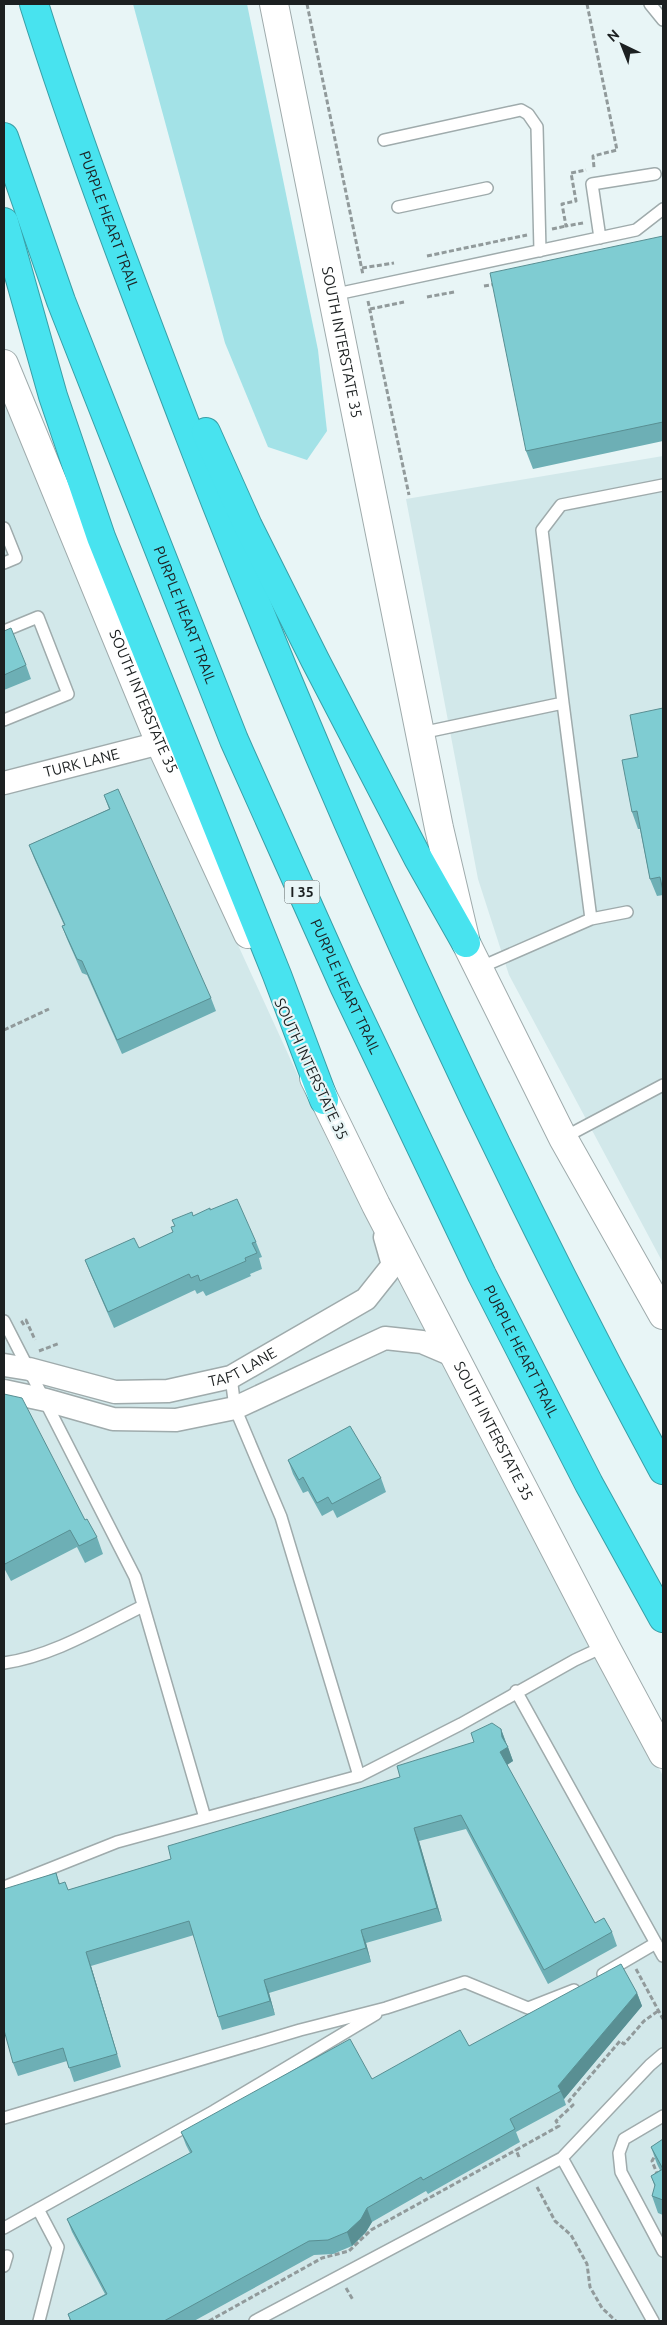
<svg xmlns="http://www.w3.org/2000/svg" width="667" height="2325" font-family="Ubuntu,sans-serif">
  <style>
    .built { fill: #d2e8ea }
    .green { fill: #a3e2e7 }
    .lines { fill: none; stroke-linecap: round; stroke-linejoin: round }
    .service-casing { stroke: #9fabac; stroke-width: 14 }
    .minor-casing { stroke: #9fabac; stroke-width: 25 }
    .secondary-casing { stroke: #9fabac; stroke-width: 30 }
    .motorway-casing { stroke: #399fa7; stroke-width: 30 }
    .path { stroke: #919a9b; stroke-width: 3; stroke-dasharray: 5 2.5; stroke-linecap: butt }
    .service { stroke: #fff; stroke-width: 11 }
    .minor { stroke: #fff; stroke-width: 22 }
    .secondary { stroke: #fff; stroke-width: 28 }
    .motorway { stroke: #48e3ef; stroke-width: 28 }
    .wall { fill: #6dafb5 }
    .shaded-wall { fill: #598f93 }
    .building { fill: #7fccd2; stroke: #598f93 }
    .labels { text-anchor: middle; stroke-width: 4.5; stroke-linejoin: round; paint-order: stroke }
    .shield { fill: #e8f5f6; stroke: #596061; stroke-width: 1 }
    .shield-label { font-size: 14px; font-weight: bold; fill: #1c2021 }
    .street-label { font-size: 15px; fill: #1c2021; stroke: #e8f5f6 }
  </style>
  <rect width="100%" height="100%" fill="#e8f5f6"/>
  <path class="built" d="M4,394L133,716L333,1152L663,1776V2321H4Z
    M663,456V1263L509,975L478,879L406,499Z"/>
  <path class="green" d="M133,4H247L318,350L327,431L307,460L268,447L225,343Z"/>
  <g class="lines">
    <g class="service-casing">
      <path id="service" d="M650,4L663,20
        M384,140L521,110L528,114L537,127L540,251
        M398,207L487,188
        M600,238L592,184L655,174
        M332,295L636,230L663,209
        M4,528L16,558L4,563
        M4,631L38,617L68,694L4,720
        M563,703L542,530L561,505L663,485
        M421,733L563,703L591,919
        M479,968L591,919L627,912
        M563,1138L663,1085
        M4,1321L135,1577L205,1818
        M231,1377L235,1408L281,1517L359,1776
        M4,1663C53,1656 100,1627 143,1606
        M516,1691L663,1956
        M4,1887L117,1842L359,1776L461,1724L575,1660L605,1646
        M603,1974L656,1943
        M663,2116L624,2139L619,2153L621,2172L663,2251
        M4,2118L300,2030L386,2008L465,1982L528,2008L574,1990
        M38,2209L58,2247L39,2321
        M4,2228L214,2111L376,2014
        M4,2266L7,2256
        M255,2321L562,2158
        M653,2321L562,2158L650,2065L663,2054"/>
    </g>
    <g class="minor-casing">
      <g id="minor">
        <path id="s1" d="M4,783L160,743"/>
        <path id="s2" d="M4,1365L29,1369L115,1392L168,1391L231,1377L366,1299L393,1265L385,1237"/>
        <path d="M4,1391L46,1400L113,1419L176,1420L235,1408L385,1338L422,1342L455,1356"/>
      </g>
    </g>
    <g class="secondary-casing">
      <g id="secondary">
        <path id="s3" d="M274,4L439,828L466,943L563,1138L663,1315"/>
        <path id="s4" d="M4,364L160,743L248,934"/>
        <path id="s5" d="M314,1078L376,1205L605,1646L663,1754"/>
      </g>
    </g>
    <g class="motorway-casing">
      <g id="motorway">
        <path id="s6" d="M34,4C79,147 133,287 186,426C323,783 481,1134 663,1470"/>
        <path id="s7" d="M4,137L61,301L234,740L345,988L482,1275L589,1484L663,1618"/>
        <path d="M4,222L53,396L101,537L277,975L324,1100"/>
        <path d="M206,432L248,526L315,660L418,858L466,943"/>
      </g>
    </g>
    <path class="path" d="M307,4L363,275
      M587,4L617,150L593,156L594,168
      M583,223L566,226L562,204L576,201L571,173L586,170
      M552,229L566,226
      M427,256L527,235
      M362,268L394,263
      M484,286L496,284
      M427,297L454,292
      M368,301L409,495
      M370,309L404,302
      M4,1030L49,1009
      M24,1325L22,1322L26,1320L35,1340
      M39,1351L60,1343
      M636,1969L663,2019
      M519,2157L516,2150L559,2126L556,2121L573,2105L569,2101L620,2041L624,2044L644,2021L658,2011
      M658,2176L652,2161L657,2152L663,2148
      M537,2187L555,2221L571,2235L587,2264L590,2287L602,2308L616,2321
      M346,2288L353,2300
      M209,2321L322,2258L349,2251L371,2230L516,2150"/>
    <use href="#service" class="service"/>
    <use href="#minor" class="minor"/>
    <use href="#secondary" class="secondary"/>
    <use href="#motorway" class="motorway"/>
  </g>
  <path class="wall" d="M663,236V441L533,469L526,451Z
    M4,631L26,665L31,679L4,690Z
    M663,708V895L657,896L650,879L640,829H638L632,812L638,757Z
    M104,795L211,998L216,1011L122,1054L87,975L82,973L67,939L62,926L64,925L34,858L29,845L109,809Z
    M210,1210L256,1242L262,1257L259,1258L262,1269L250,1274L251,1276L206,1296L203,1291L197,1294L195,1290L114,1328L91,1275L85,1260L139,1248L173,1232L175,1226L172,1220L193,1216Z
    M4,1394L85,1520L97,1537L103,1554L85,1563L77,1547L11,1581L4,1568Z
    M288,1460L381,1478L386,1492L337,1518L333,1510L322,1516L308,1491L303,1493L293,1474Z
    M501,1729L513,1761L507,1765L595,1923L612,1932L617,1946L548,1984L466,1829L419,1841L442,1921L366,1943L371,1962L269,1993L275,2015L222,2030L218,2017L194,1935L91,1966L121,2067L74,2082L67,2061L18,2076L13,2063L56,1873L60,1884L68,1890L171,1859L400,1777L474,1742Z
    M637,1993L642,2006L564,2099L566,2105L516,2132L520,2142L428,2194L426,2191L372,2222L366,2232L352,2246L333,2254L314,2255L194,2321H70L68,2314L105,2294L72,2232L67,2219L190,2153L186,2145L181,2132L372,2079L469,2046Z
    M663,2139V2215L658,2213L652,2196L655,2187L651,2176L660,2170L657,2164L651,2147Z"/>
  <path class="shaded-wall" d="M501,1729L506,1743L507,1748L508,1747L513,1761L505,1766L500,1752L502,1737Z
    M414,1828L419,1841L442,1921L437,1908Z
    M361,1930L366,1943L371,1962L366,1948Z
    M86,1952L91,1966L121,2067L117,2054Z
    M264,1980L269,1993L275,2015L270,2001Z
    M637,1993L642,2006L564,2099L558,2086Z
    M367,2208L372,2222L366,2232L352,2246L347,2232Z"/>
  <path class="building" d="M663,236V422L526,451L490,273Z
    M11,628L26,665L4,675V631Z
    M663,708V891L660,877L650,879L637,811L632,812L622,760L638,757L630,715Z
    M118,789L211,998L117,1040L82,961L77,959L62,926L65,925L29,845L110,809L104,795Z
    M237,1199L256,1242L252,1243L257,1253L245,1258L246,1261L200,1281L198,1275L191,1278L189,1274L108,1312L85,1260L134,1238L139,1248L173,1232L171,1227L175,1226L172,1220L192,1212L193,1216L210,1208V1210Z
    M4,1394L22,1398L85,1520L87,1519L97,1537L79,1546L70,1530L5,1564L4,1561Z
    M350,1426L381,1478L332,1504L328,1497L317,1503L303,1477L299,1480L288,1460Z
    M492,1723L501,1729L502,1737L508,1747L500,1752L595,1923L604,1918L612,1932L544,1970L461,1815L414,1828L437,1908L361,1930L366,1948L264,1980L270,2001L218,2017L189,1921L86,1952L117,2054L69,2068L63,2048L13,2063L4,2030V1889L56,1873L59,1884L65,1882L68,1890L171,1859L168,1846L400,1777L397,1766L474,1742L471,1733Z
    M621,1964L637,1993L558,2086L561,2091L510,2119L515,2129L423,2180L421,2177L367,2208L361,2219L347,2232L328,2240L309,2241L164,2321H71L68,2314L107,2294L67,2219L192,2152L181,2132L350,2039L372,2079L460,2030L469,2046Z
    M663,2139V2200L652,2196L655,2185L651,2176L663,2169L651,2147Z"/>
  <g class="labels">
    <rect class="shield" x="284.5" y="880.5" width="35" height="23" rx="4"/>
    <g class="shield-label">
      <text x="302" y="897">I 35</text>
    </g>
    <g class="street-label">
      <text dy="5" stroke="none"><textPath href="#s6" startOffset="229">PURPLE HEART TRAIL</textPath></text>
      <text dy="5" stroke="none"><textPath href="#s3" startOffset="345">SOUTH INTERSTATE 35</textPath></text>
      <text dy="5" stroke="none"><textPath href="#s7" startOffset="511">PURPLE HEART TRAIL</textPath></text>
      <text dy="5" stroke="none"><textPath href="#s4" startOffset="365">SOUTH INTERSTATE 35</textPath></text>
      <text dy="5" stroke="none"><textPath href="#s1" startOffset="80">TURK LANE</textPath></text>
      <text dy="5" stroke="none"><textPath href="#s7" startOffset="916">PURPLE HEART TRAIL</textPath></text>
      <text transform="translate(311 1069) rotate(65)" y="5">SOUTH INTERSTATE 35</text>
      <text dy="5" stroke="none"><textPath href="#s7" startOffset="1321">PURPLE HEART TRAIL</textPath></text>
      <text dy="5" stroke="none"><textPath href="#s2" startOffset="246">TAFT LANE</textPath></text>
      <text dy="5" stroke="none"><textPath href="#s5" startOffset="396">SOUTH INTERSTATE 35</textPath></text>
    </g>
  </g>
  <rect width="667" height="2325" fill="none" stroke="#1c2021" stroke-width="10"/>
  <g transform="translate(622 45) rotate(317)" stroke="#e8f5f6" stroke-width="4" paint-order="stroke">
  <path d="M0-4L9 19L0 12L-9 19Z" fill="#1c2021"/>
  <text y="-8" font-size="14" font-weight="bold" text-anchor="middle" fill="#1c2021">N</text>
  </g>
</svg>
